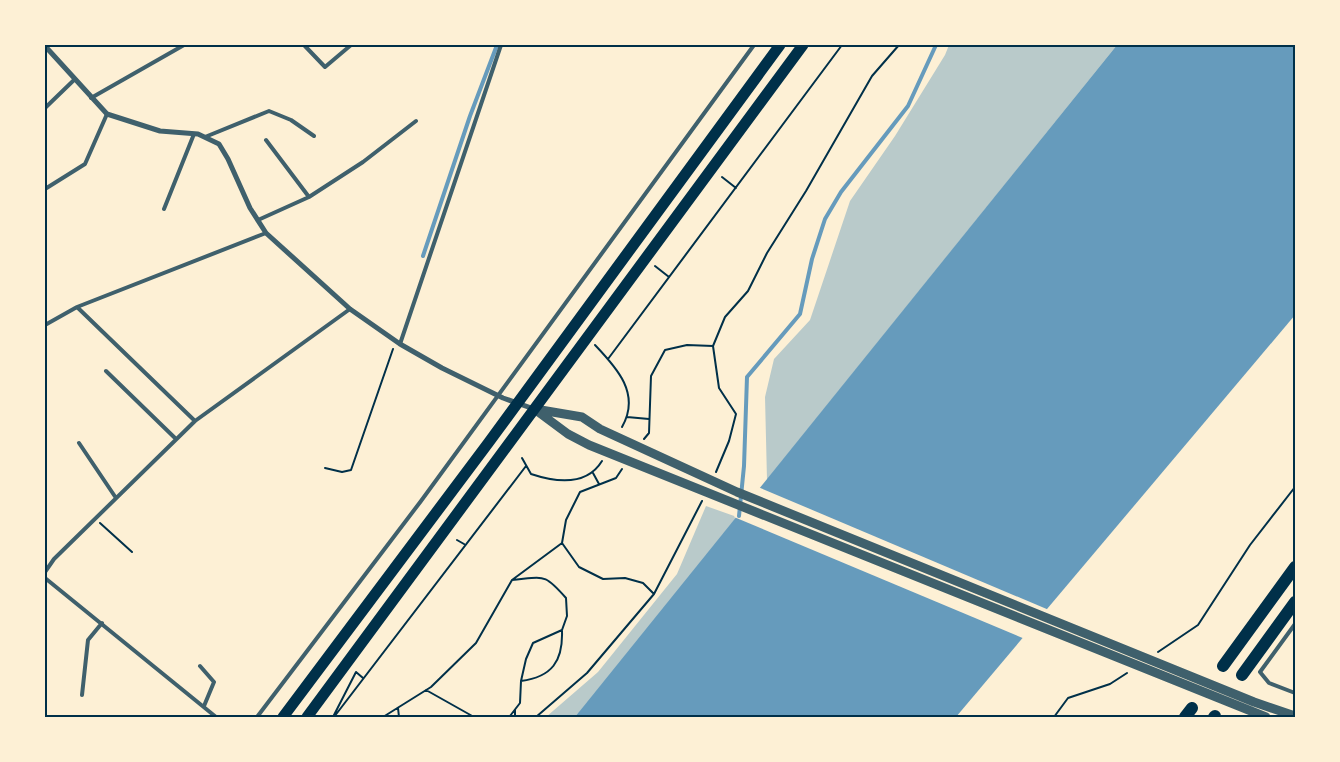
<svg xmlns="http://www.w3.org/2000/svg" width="1340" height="762" font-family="Signika,sans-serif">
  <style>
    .green { fill: #b9caca }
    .water { fill: #669bbc }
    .pier { fill: #fdf0d5 }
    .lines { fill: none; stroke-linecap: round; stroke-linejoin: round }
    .stream { stroke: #669bbc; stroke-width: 4 }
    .path { stroke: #003049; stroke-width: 2 }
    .service { stroke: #3f606c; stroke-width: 4 }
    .minor { stroke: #3f606c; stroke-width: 5 }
    .tertiary { stroke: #3f606c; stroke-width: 9 }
    .primary { stroke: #003049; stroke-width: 11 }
    .trunk { stroke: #003049; stroke-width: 12 }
    .neatline { fill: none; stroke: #003049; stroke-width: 2 }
  </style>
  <rect width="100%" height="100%" fill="#fdf0d5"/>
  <path class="green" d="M949,45H1117L767,480L765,397L774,359L810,320L850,201L895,136L945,55Z
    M706,506L737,517L582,717H546L598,672L677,574Z"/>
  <path class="water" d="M1117,45H1295V315L956,717H575Z"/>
  <path class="pier" d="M758,487L1049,610L1025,639L734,517Z"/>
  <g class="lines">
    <path class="stream" d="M423,256L470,116L497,45
      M739,516L744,466L747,377L800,314L812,259L825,219L841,192L908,106L936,45"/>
    <path class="path" d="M722,177L736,188
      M655,266L669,277
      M595,345C617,368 641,394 622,427
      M608,359L842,45
      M627,417L649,419
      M644,439L649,433L651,376L665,350L687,345L713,346
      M522,458L531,474C555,482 586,487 602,461
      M325,468L342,472L351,470L393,349
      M716,472L729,441L736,414L719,388L713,346L725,317L748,291L767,253L806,191L872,76L899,45
      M593,473L599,484
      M100,523L132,552
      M457,540L464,544
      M562,543L579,567L603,579L625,578L643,583L654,594
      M1158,652L1198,625L1250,545L1295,487
      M521,681C552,677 563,661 562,631
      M426,690L474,717
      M398,708L399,717
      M515,710V717
      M334,715L356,672L363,678
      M334,717L526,466
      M383,717L431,687L476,643L512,580L562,543L566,520L580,492L616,478L622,469
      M505,717L510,716L520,703L521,681L526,659L533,643L562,630L567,616L566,598C544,573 545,577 512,580
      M536,717L587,673L654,594L702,501
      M1054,717L1068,698L1110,684L1127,673"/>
    <path class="service" d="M304,45L325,67L351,45
      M91,98L184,45
      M45,108L74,80
      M205,137L269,111L291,120L314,136
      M266,140L309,197
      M45,189L85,164L107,114
      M164,209L194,134
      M258,220L309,197L363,162L416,121
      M77,307L195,421
      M45,325L77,307L266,233
      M400,344L501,45
      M106,371L176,439
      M79,443L116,498
      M45,572L54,559L195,421L350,309
      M45,578L216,717
      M1295,624L1260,672L1269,683L1295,693
      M200,666L214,682L204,706
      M82,695L88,640L102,623
      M257,717L421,501L754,45"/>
    <path class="minor" d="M45,46L107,114L160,131L198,134L219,144L228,159L250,208L266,233L350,309L400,344L442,368L503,398L534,409"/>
    <path class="tertiary" d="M535,409L582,417L600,429L737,492L1254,702L1295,716
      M537,411L568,434L589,445L1266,717"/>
    <path class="primary" d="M283,717L489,442L780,45
      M307,717L803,45"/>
    <path class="trunk" d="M1223,666L1295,567
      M1242,675L1295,602
      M1185,717L1192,708
      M1214,717L1215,716"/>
  </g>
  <rect width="1340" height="762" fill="none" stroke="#fdf0d5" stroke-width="92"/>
  <rect x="46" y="46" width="1248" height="670" class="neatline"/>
</svg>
